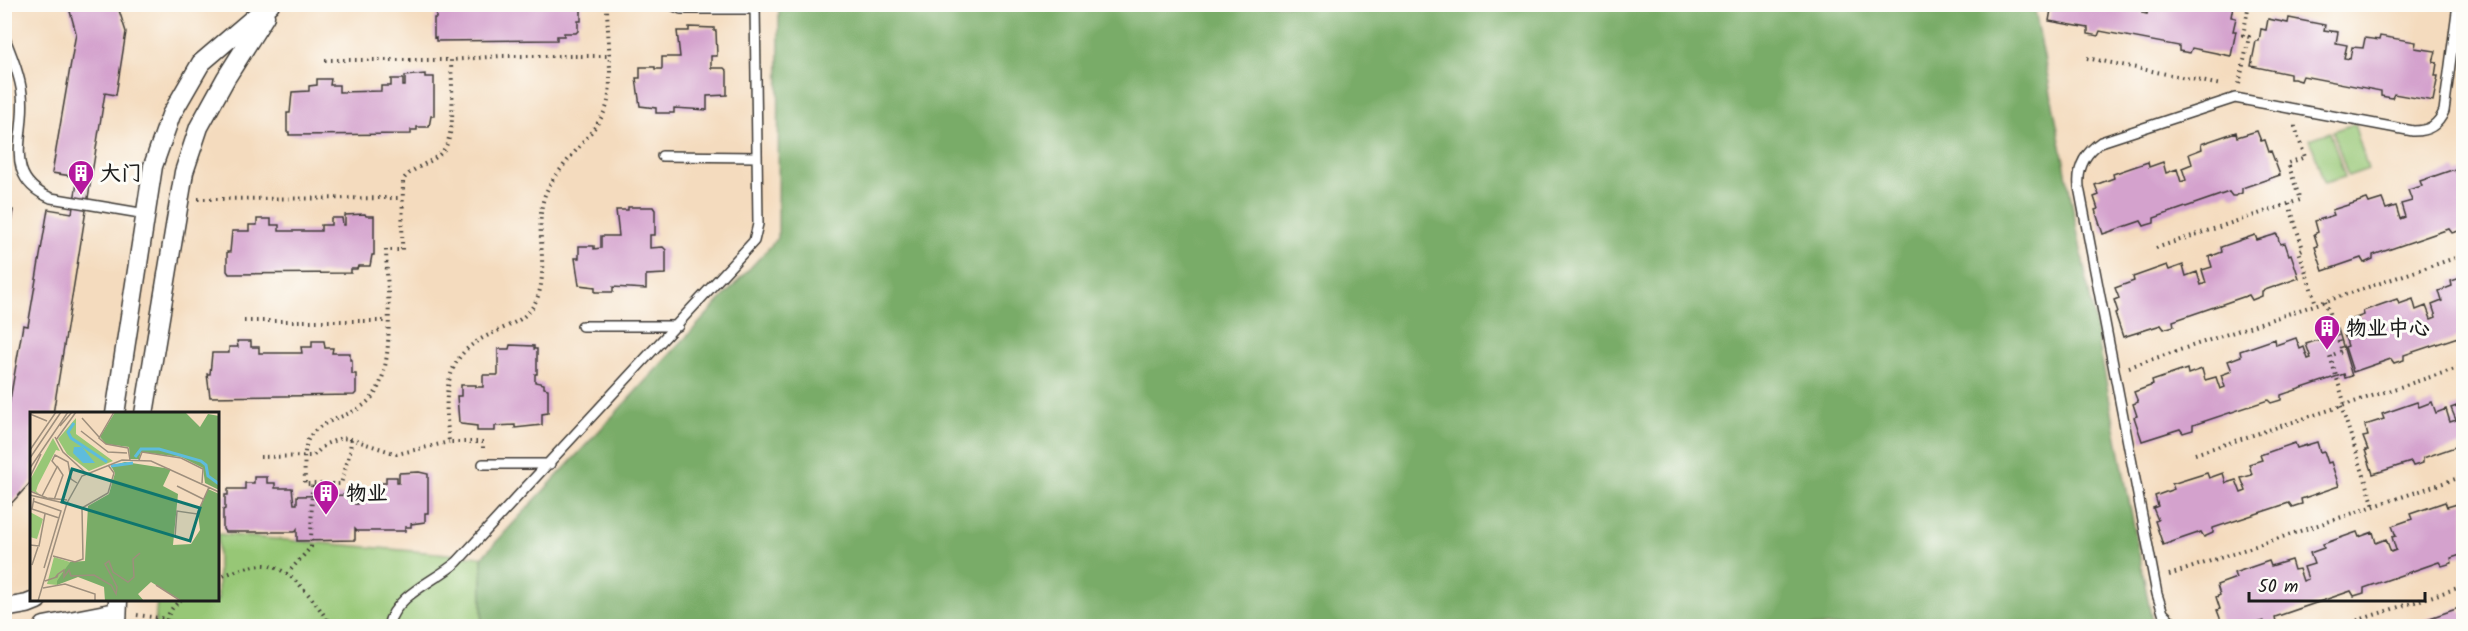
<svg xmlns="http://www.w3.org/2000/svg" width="2468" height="631" font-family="Kalam,'LXGW WenKai TC',sans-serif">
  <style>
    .green { fill: #97c776; stroke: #5a7249; stroke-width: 1.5 }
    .forest { fill: #79ac67; stroke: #4a6442; stroke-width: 1.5 }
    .building { fill: #d4a2cd }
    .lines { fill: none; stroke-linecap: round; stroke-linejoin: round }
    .service-casing { stroke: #3c3934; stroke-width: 12 }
    .minor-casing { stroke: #3c3934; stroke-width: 21 }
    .path { stroke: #3c3934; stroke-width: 4; stroke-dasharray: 1.5 4.5; stroke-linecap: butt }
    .service { stroke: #fff; stroke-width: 9 }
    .minor { stroke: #fff; stroke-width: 18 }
    .labels { text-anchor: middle; stroke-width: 6; stroke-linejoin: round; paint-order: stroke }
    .poi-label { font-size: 21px; font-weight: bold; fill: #1c1c1c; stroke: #fdfcf7; text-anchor: start }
    .inset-river { fill: none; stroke: #5ebcdc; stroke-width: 3 }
    .inset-road { fill: none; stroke: #9e8f7d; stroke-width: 1.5 }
    .view { fill: #0f766e; fill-opacity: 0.15; stroke: #0f766e; stroke-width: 3 }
    .inset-edge { fill: none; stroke: #1c1c1c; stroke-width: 3 }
  </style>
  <rect width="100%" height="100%" fill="#fdfcf7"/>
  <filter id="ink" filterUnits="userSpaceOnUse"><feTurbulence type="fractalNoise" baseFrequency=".0167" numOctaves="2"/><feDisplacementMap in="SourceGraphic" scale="12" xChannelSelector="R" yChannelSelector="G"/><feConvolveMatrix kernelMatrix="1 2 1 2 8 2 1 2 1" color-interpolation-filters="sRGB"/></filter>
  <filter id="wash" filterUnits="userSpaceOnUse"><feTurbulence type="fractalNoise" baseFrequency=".008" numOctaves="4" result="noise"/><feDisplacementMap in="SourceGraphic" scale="24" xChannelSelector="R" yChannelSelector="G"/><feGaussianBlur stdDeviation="1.35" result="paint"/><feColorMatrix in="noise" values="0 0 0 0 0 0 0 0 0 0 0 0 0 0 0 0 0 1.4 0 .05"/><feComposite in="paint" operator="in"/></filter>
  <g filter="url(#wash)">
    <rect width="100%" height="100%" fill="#f4dbbe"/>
    <path class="green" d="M2354,124L2368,169L2348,176L2333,131Z
      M2330,132L2345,177L2324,183L2310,139Z
      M218,534L482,557V626H155L157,600H218Z"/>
    <path class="forest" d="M779,5H2034L2153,626H482V557L778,238Z"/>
    <g id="blocks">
      <path class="building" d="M68,4H117L126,32L116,95L105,93L53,414H32V481L9,506L4,505V434L23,325L28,326L48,209L72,213L78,177L52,173L76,33Z
        M436,4H581V21H578V31L576,33H564V36H557V40L436,41V37L434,38V18H436Z
        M2052,4H2144L2142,13L2147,14L2149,4L2233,6L2231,17L2236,18L2233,31H2236L2231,56L2192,48L2190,53L2179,51V46L2100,31L2098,36L2088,34V28L2049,21Z
        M2289,18L2325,25L2324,30L2338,32L2336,43L2347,45L2344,58L2350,59L2352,47L2363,48L2365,38L2379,40L2380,36L2416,42L2415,48L2436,51L2433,62L2437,63L2435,76H2438L2433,101L2394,94L2392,98L2381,96V91L2303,76L2301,81L2294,79H2290V74L2251,66L2256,41H2259L2261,29L2266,30L2268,19L2288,23Z
        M689,27L714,28V31H716L717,56H711V68H724L727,71V95L707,96V110L674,108V113H656V108L640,106L636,78H640V67H655V69H662V57H680L677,31H689Z
        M425,74V77H434V116H431L429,127H417V130H411V134L289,135V132H287V113H290L292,92L309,91V86L317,85V79H331L330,85H339V92L381,91V86H391V79H403V86H405V76Z
        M2257,131L2261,141L2265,140L2269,152L2271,151L2280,175L2242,188V193L2235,196H2232L2229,192L2154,218V223L2147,225L2144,226L2141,221L2103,234L2095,210L2098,209L2094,197L2099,195L2095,185L2114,178L2113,174L2148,162L2149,167L2163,162L2166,173L2177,169L2181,182L2186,180L2182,168L2192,164L2189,154L2202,149L2201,144L2236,132L2237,137Z
        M2455,169L2457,174L2464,172L2462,230L2452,233L2449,229L2373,255V259L2364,263L2361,258L2323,271L2315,247L2318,246L2314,234L2318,232L2315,221L2334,215L2332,210L2367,199L2369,203L2382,199L2386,209L2396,206L2400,219L2405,217L2401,204L2412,201L2408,190L2422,186L2420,181Z
        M628,207H653L655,210V235H650V248L663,247L666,250V274L646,275V289L613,287V292H595V287L579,285L575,258H579V246H594V249L601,248V236H619L616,210H628Z
        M4,208L13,210L6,250H4Z
        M365,214L366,216H374V255H372L370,266H358L357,269H351V273L229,274L227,271V252H230L232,231H249V225H257V219H271V225H279V231H321V225H331V218H342L343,225H345V215Z
        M2277,234L2280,244L2285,243L2289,255L2291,254L2299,278L2262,291V296L2252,300L2249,295L2173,321L2174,326L2167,328L2164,329L2161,325L2123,337L2115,313L2118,312L2114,300L2119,298L2115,288L2134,281L2133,277L2167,265L2169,270L2183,265L2186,276L2197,272L2201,285L2206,283L2202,270L2212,267L2209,257L2222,252L2221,247L2255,235L2257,240Z
        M2464,277V335L2404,355V360L2397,362L2394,363L2391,359L2353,372L2345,347L2348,346L2344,334L2349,333L2345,322L2364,315L2363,311L2397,299L2399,304L2413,299L2416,310L2426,306L2431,319L2436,317L2432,305L2442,301L2439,291L2452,286L2451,281Z
        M2338,329L2352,376L2345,378L2344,374L2281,395V400L2271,403L2268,400L2193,425V430L2183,433L2180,429L2142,441L2134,417L2137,416L2133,404L2138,402L2134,392L2153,385L2152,381L2187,369L2188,374L2202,369L2205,380L2216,377L2220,389L2225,387L2221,375L2232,371L2228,361L2241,356L2240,351L2275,339L2276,345L2296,338L2300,349L2304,347L2308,359L2311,358L2306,344L2331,336L2330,332Z
        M237,341H251V347H259V353H302L301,347H312V341H324L325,348H333L332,353H350V360H352V374H356V393L354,395L210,397L207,374H210L212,353H229V347H238Z
        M510,345L534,346V349H537V374H535V382L544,384V388L548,389V413L542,414V425L515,428V425L495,426V431H477V426L461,424L459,422L457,396H461V385H476V387H483V375H498V349H509Z
        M2464,392V444L2423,458V463L2420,464L2413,466L2411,462L2373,474L2365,450H2368L2363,437L2368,436L2365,425L2384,419L2382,414L2417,402L2419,407L2432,402L2436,413L2446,409L2450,422L2456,420L2451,408L2462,404L2458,394Z
        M2317,442L2320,452L2324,451L2328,463L2331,462L2339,486L2301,499L2302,504L2298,505L2292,507L2289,503L2213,528V533L2204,537L2201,532L2163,545L2155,521L2158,520L2153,508L2158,506L2155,496L2174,489L2172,484L2207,473L2209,478L2223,473L2226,483L2236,480L2241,493L2246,491L2241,478L2252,475L2249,464L2262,460L2260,455L2295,443L2297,448Z
        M419,472L428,474V513H425V522L411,524V527H405V531H357L355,529V540L297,541V529L295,532H225L223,529V510L225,509V495H228V489H245V483H254V477H267V483H275V488H292L294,504H297V496L355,495V504H357L360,489H375V483H386V477H397V483H399V473Z
        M2445,502L2447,507L2464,502V554L2451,558L2452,563L2442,566L2439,562L2364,588V593L2354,596L2351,591L2275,617L2276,622L2266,625L2263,621L2246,626H2223L2217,610L2220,609L2216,597L2220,595L2217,585L2236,578L2234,573L2269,561L2271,566L2291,560L2294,570L2299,569L2303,581L2308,579L2304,567L2314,564L2310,553L2324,548L2323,544L2357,532L2359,537L2373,532L2376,543L2386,539L2391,552L2396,550L2392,537L2396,536L2392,526L2412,519L2410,514Z
        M2459,608L2461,613L2464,612V626H2426L2424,620Z"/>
    </g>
  </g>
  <g filter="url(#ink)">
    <use href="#blocks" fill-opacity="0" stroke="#3c3934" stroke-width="1.5"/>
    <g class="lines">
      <g class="service-casing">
        <path id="service" d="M669,4L681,9H755
          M4,36C11,54 20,75 22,94C27,134 0,177 51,198L146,214
          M662,156L757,157
          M582,326H678
          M483,464H550
          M388,626C396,594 434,582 457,562L754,241L758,224L755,4
          M2176,626L2163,613L2157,594L2079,187C2077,167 2085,153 2101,142L2235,98L2413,131C2428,131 2438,126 2444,111L2458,4"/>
      </g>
      <g class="minor-casing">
        <path id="minor" d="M115,414L153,166L171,115L201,63L270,4
          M144,414L184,172L199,127L226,78L265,16
          M4,608L27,604L37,600
          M44,626L116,612
          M117,626L118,600"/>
      </g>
      <path class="path" d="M2347,4L2371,9
        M2087,58L2221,85
        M325,60H451
        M2239,84L2249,37L2243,35L2249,4
        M198,199L402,198
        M2289,204L2303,249L2299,251L2316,304
        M2156,248L2300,200L2288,163L2305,157L2295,127V124
        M2325,301L2342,351L2330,356L2345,405
        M244,321H387
        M2129,367L2464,255
        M2341,406L2374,506
        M351,439L350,452L341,484H305C305,471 303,455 307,442C318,414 362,421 378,388C395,354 387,288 386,250H402L403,180C412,167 430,164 441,153C458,137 451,83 451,60L501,56H608
        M483,448V442H449C445,402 441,361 481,339C494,332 507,327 519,320C561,292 530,234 545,195C556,165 603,129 608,101C613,75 607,32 607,4
        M2195,454L2464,366
        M260,457L313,456L326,444L341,438L351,439L397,454L449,442
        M287,574L311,547L312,484
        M2169,575L2464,476
        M218,578C232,572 247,566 263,565C290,565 319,606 331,626
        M137,615L166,619
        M328,620L350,626
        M166,626C166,616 172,606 181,600
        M2340,626L2464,586"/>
      <use href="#service" class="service"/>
      <use href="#minor" class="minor"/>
    </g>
  </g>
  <defs>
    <g id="building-pin" transform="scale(1.35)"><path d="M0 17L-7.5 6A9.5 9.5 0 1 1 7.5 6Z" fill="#b5179e" stroke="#fdfcf7"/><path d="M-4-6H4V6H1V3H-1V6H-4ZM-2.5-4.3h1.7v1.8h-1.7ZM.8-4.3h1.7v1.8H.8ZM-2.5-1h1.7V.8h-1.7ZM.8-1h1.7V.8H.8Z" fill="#fff"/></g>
  </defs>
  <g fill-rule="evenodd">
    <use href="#building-pin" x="81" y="173"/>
    <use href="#building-pin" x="2327" y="328"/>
    <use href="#building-pin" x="326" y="493"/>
  </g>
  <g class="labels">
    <g class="poi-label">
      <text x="100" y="180">大门</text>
      <text x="2346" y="335">物业中心</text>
      <text x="346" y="500">物业</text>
    </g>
  </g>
  <g transform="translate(30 412)">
    <rect width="189" height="189" fill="#f4dbbe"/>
    <path d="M46,6V22L83,49L59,59L37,42L28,27ZM23,26L30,39L26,38L8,73L6,79L9,82L0,78V68ZM0,100L13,107L7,127L0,125ZM24,145L40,150L27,173L17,172Z" fill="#97c776"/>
    <path d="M85,0H155L170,15L178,2L189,4V78L175,71L173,56L151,45L111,40L109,47H100L99,35L76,32L70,25ZM95,50L141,57L133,74L148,82L143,133L161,132L170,118L168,101L178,77L189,82V189H152L121,170L108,182L114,189H75L74,175L48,165L27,173V169L40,150L55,149L58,94L79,82L85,61L81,54Z" fill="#79ac67"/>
    <path d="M44,35H52L65,51H53L43,41Z" fill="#5ebcdc"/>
    <path class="inset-river" d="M44,11L38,20L41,26L77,50M105,45L111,37H129L171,49L176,53L178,64L189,72M81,54L103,51"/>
    <path class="inset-road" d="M84,0L69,26L76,32L98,36L100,48M0,2L17,9M52,6L69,25M30,14L42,0M51,19L78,40L97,41M25,25L33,40L57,62M26,28L46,0M0,38L26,0M0,46L31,0M109,48L112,40L151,46L173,57L172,71M0,56L38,0M0,65L11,42M147,74L173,87M0,79L17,86L37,88M0,83L38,92M12,84L27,55L22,49L25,43L38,50L41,67L47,71M4,86L2,97L29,106M24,88L33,63L27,54M3,89L31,99L14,156M145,125L147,99L167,102L179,75M0,133L9,134L15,102M23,144L45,150L53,147L52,96L78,81L84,61L78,53M2,153L8,135M28,162L34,158V165L39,158L41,164L64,163L81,173L86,182L87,175L75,152L79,149L83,160L98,170L104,165L103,147L110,141M15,169L27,165L28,162L25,166M126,173L151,189M13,176L35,172L65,182V189M8,189L37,91L52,64L92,48L121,49L189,80"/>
    <path class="view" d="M42,57L170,96L160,129L32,90Z"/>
    <rect width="189" height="189" class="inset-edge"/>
  </g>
  <rect width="2468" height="631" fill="none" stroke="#fdfcf7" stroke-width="24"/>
  <path d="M2249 592v9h176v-9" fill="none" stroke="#1c1c1c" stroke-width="3"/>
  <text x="2258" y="592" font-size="18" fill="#1c1c1c" stroke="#fdfcf7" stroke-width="4.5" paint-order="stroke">50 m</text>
</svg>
